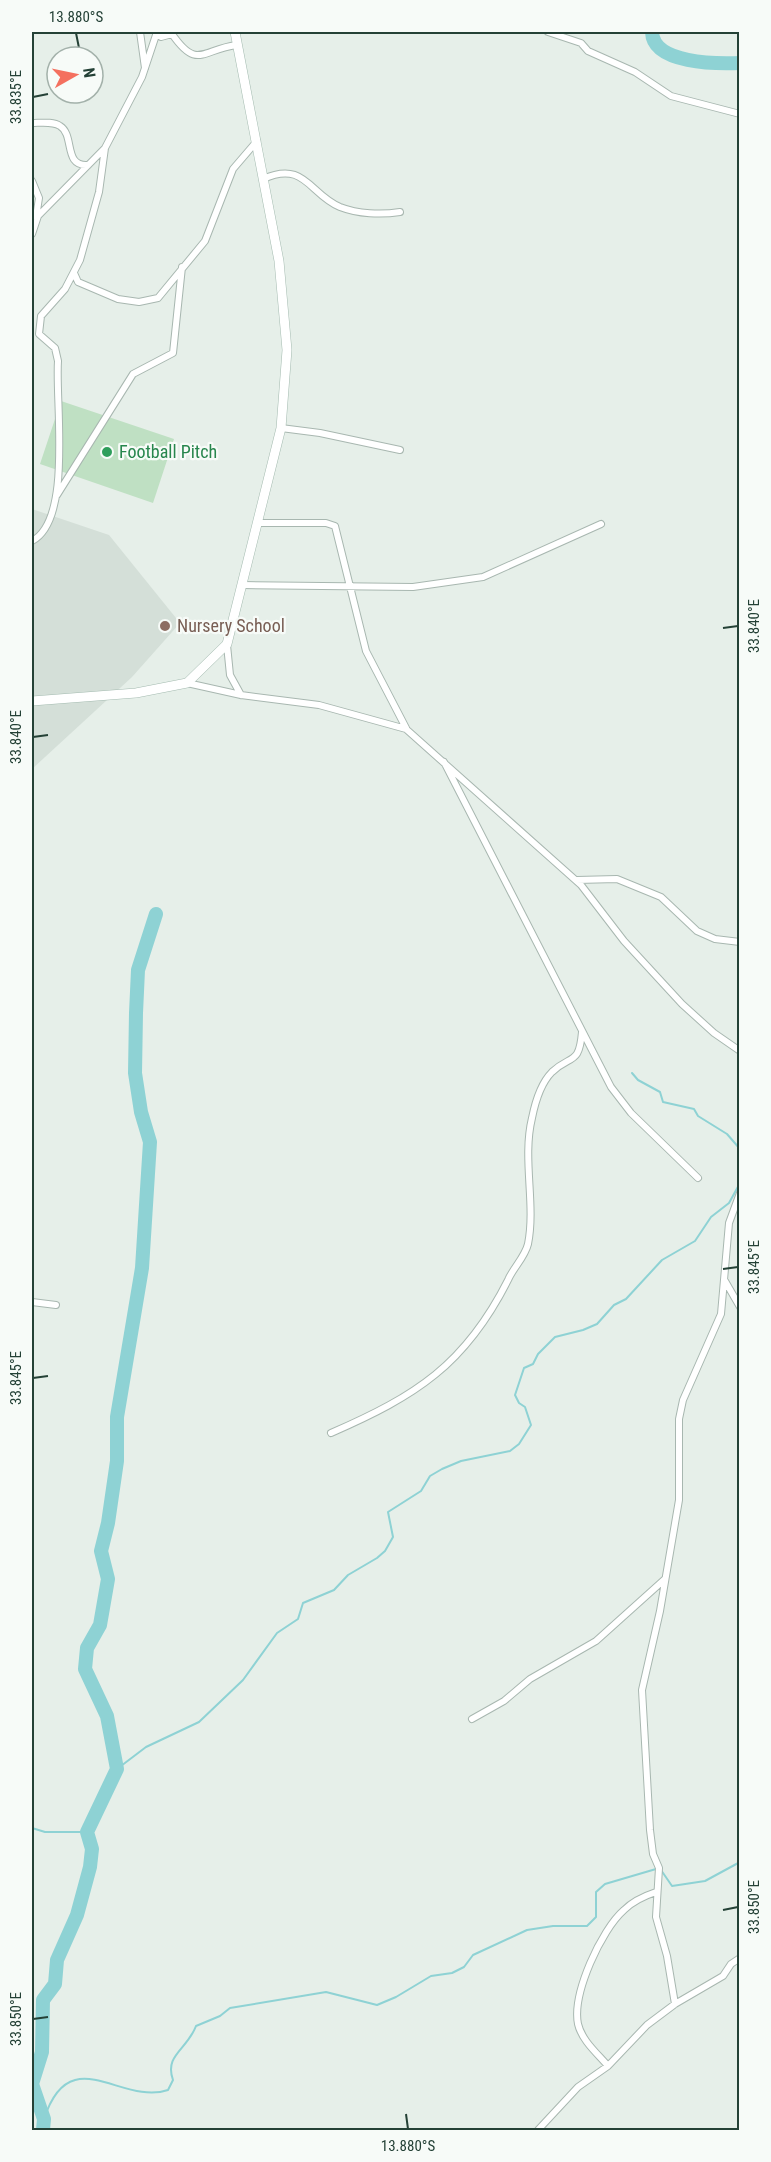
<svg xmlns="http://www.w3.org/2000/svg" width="771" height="2162" font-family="'Roboto Condensed',sans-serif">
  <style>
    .built { fill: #d4dfd8 }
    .green { fill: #bfe0c3 }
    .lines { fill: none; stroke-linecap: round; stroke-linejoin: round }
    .stream { stroke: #8ed2d4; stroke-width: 2 }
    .river { stroke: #8ed2d4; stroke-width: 14 }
    .street-casing { stroke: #a8b7b0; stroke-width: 8 }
    .secondary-casing { stroke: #a4bbb0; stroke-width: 10 }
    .street { stroke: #fff; stroke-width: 6 }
    .secondary { stroke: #fff; stroke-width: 9 }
    .ticks { fill: none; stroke: #244136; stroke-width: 2 }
    .leisure-dot { fill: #2e9e5b; stroke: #f7fbf8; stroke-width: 2 }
    .education-dot { fill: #8d6e63; stroke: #f7fbf8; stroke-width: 2 }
    .labels { text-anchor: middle; stroke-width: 4.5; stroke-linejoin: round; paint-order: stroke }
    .leisure-label { font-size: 18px; fill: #27864d; stroke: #f7fbf8; text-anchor: start }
    .education-label { font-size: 18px; fill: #785e54; stroke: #f7fbf8; text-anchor: start }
    .neatline { fill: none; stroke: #244136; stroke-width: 2 }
    .ticks-label { font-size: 15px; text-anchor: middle; fill: #244136 }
  </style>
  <rect width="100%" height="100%" fill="#e6efe9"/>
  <path class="built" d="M32,509L109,535L180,623L132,677L32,769Z"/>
  <path class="green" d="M61,401L174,439L153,503L40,464Z"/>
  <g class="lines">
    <path class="stream" d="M632,1073L638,1080L660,1092L663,1102L694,1109L698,1116L727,1134L740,1149
      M117,1769L146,1747L199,1722L243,1680L277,1633L298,1619L303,1603L334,1590L348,1575L377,1558L385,1551L393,1537L388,1512L421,1491L430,1476L442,1469L461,1461L510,1451L519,1444L531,1425L525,1407L519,1403L515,1395L524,1368L533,1364L538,1354L555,1337L583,1330L597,1324L614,1305L626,1299L662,1260L695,1241L711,1217L729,1203L740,1183
      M32,1828L45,1832H87
      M661,1870L672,1886L705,1881L740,1862
      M44,2119C70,2039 121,2106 168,2090L173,2080C164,2055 187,2050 196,2026L220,2016L230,2008L326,1992L377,2005L396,1997L431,1976L452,1973L464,1967L473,1955L527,1930L553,1926H587L596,1917V1892L605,1884L656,1869"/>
    <path class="river" d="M652,32C653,64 717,64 740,63
      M43,2130L44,2119L32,2084L42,2052L43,2000L55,1984L57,1960L77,1915L90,1867L92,1849L87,1832L117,1769L107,1716L85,1669L87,1648L100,1625L108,1579L101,1551L108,1523L117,1461V1417L142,1268L150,1142L141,1112L135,1073L136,1013L138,970L156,914"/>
    <g class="street-casing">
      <path id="street" d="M140,32L145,68
        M548,32L581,43L588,51L635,72L671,96L740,114
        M157,33L161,37L172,34C197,70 202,50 236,45
        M32,123C40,123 53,121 60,126C75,135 63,167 88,165
        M263,179C305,160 309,194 340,207C358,214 381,215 400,212
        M32,181L39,198L36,217
        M32,234L38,216L105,148
        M74,273L78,282L118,299L139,302L158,298L205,241L233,169L257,141
        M281,428L320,433L400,450
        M57,495L133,374L173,353L182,267
        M257,523H326L335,526L366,651L406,728
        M32,541C73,520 55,403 58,361L55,348L39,334L41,316L65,289L80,260L99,192L105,148L142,77L157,32
        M243,585L413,587L483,577L601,524
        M227,645L230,675L241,695
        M187,683L241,695L319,705L406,729L581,885L624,941L682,1004L714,1033L740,1051
        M444,762L611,1087L631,1113L698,1178
        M577,880L617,879L661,897L697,931L715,939L740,942
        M725,1281L740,1307
        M32,1302L56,1305
        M331,1433C416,1396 465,1365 508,1280C513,1268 525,1257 528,1244C536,1204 522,1159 532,1118C535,1103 541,1083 552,1072C571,1054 579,1066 582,1032
        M472,1719L504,1701L530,1679L596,1641L665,1579
        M675,2004L667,1956L656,1917L659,1868L653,1854L650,1830L642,1690L660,1611L679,1500V1419L683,1400L721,1314L729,1223L740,1193
        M608,2066C598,2054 582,2041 578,2024C572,1994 601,1930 624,1910C633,1901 644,1896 656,1892
        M538,2130L578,2087L608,2066L647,2025L675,2004L723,1976L731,1964L740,1958"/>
    </g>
    <g class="secondary-casing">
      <path id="secondary" d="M32,701L136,693L187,683L227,644L281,428L287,350L279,261L235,32"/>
    </g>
    <use href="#street" class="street"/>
    <use href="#secondary" class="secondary"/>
  </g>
  <path class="ticks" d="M76,33L79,48M33,97L48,94M723,628L738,626M33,737L48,735M723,1269L738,1267M33,1378L48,1376M723,1910L738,1907M33,2019L48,2017M406,2114L408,2129"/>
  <circle class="leisure-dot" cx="107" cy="452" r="6"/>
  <circle class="education-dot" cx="165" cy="626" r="6"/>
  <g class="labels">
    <g class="leisure-label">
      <text x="119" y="458">Football Pitch</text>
    </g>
    <g class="education-label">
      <text x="177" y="632">Nursery School</text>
    </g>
  </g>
  <rect width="771" height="2162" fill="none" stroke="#f7fbf8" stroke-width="66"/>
  <g transform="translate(75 75) rotate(81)"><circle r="28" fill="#f7fbf8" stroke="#a3b1aa" stroke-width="1.5"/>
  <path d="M0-4.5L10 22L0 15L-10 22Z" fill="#f4705f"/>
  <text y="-9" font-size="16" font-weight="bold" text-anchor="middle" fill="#244136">N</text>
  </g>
  <rect x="33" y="33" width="705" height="2096" class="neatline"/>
  <g class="ticks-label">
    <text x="76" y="22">13.880°S</text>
    <text transform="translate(16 97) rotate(-90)" y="5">33.835°E</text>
    <text transform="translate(754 626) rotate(-90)" y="5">33.840°E</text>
    <text transform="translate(16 737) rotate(-90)" y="5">33.840°E</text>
    <text transform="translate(754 1267) rotate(-90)" y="5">33.845°E</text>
    <text transform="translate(16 1378) rotate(-90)" y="5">33.845°E</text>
    <text transform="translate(754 1907) rotate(-90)" y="5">33.850°E</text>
    <text transform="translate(16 2019) rotate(-90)" y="5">33.850°E</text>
    <text x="408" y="2151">13.880°S</text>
  </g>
</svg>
